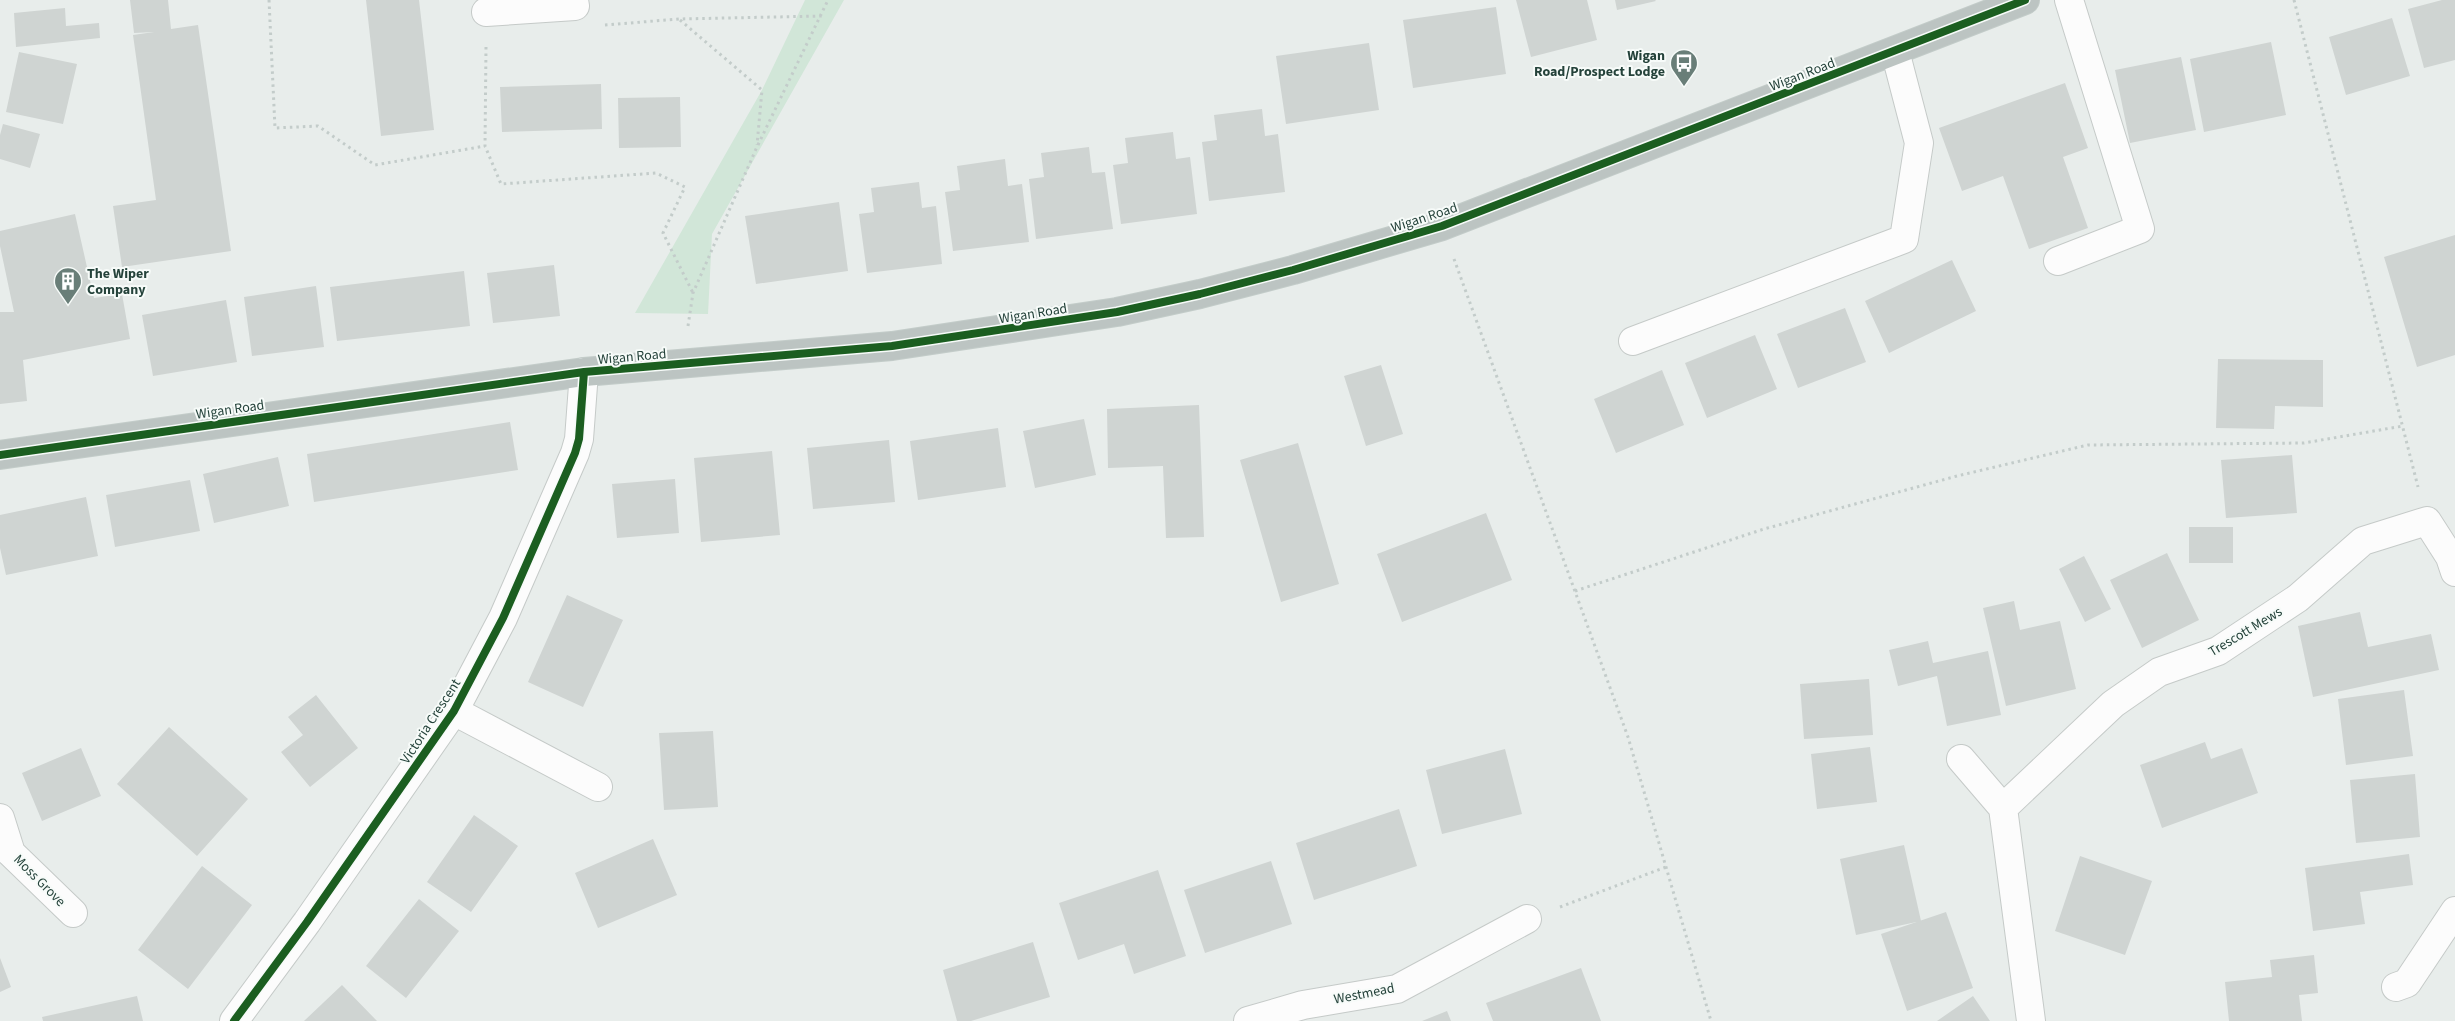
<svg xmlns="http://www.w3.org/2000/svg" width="2455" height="1021" font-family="'Source Sans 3',sans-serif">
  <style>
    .green { fill: #d1e6d8 }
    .building { fill: #cfd4d2 }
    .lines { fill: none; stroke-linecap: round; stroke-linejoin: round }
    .minor-casing { stroke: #c5cac8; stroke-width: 30 }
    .highway-casing { stroke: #c3ccc9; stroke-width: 30 }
    .path { stroke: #c3ccca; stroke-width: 3; stroke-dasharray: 2.5 4; stroke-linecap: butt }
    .minor { stroke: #fcfcfc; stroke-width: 28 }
    .highway { stroke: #bcc4c2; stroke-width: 28 }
    .cycleway-casing { stroke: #f7fbf9; stroke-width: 11 }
    .cycleway { stroke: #1b5e20; stroke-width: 8 }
    .labels { text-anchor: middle; stroke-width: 4; stroke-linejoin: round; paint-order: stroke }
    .poi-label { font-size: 14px; font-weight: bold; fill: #24423a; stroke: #f7fbf9; text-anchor: end }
    .street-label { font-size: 14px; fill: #24423a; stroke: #f7fbf9 }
  </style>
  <rect width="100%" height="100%" fill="#e8edeb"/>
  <path class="green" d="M805,0H844L712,234L708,314L635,313L762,90Z"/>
  <path class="building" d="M130,0H168L171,29L198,25L231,251L122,267L113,206L156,200L133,35L154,32L134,33Z
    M366,0H419L434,130L381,136Z
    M1516,0H1587L1597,40L1531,57Z
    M1615,0H1655L1656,1L1617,10Z
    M2442,0H2455V60L2424,68L2408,9Z
    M1496,7L1506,74L1413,88L1403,20Z
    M65,8L66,26L99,23L100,38L16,47L14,13Z
    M2392,18L2410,76L2346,95L2329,37Z
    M2271,42L2286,115L2204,132L2190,59Z
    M1369,43L1379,110L1286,124L1276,56Z
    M19,52L77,64L63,124L6,112Z
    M2181,57L2196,130L2130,143L2115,70Z
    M2065,83L2088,148L2063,157L2088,228L2029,249L2003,176L1962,191L1939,128Z
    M601,84L602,129L502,132L500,87Z
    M680,97L681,147L619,148L618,98Z
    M1262,109L1265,136L1278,134L1285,192L1209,201L1202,142L1217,140L1214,115Z
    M3,124L40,134L30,168L0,159V135Z
    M1173,132L1176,159L1190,157L1197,214L1121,224L1113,165L1128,163L1125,138Z
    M1089,147L1092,173L1105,172L1113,229L1036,239L1029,179L1044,177L1041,153Z
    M1005,159L1008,186L1022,184L1029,242L953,251L945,192L960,190L957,166Z
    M919,182L922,208L936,206L942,264L867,273L859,214L874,212L871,188Z
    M839,202L848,271L756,284L745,216Z
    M75,214L94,298L122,294L130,339L23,360L27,401L0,404V312H14L0,246V231Z
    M2455,235V355L2417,367L2384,257Z
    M1952,260L1976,311L1889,353L1865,301Z
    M554,265L560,316L493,323L487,273Z
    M464,271L470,326L337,341L330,287Z
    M316,286L324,347L252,356L244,297Z
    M226,300L237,362L153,376L142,315Z
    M1845,308L1866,362L1798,388L1777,334Z
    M1755,335L1777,389L1707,418L1685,363Z
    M2218,359L2323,360V407L2275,406L2274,429L2216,428Z
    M1381,365L1403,434L1366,446L1344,376Z
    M1662,370L1684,425L1616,453L1594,399Z
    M1199,405L1204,537L1166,538L1163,466L1108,468L1107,409Z
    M1084,419L1096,475L1035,488L1023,431Z
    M510,422L518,470L314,502L307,454Z
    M998,428L1006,487L918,500L910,441Z
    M889,440L895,502L813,509L807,448Z
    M1298,443L1339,584L1281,602L1240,460Z
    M772,451L780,535L701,542L694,458Z
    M2292,455L2297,513L2226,518L2221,460Z
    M278,457L289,506L214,523L203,474Z
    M675,479L679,533L617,538L612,484Z
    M190,480L200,531L115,547L106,495Z
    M86,497L98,556L6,575L0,548V515Z
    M1486,513L1512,580L1402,622L1377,554Z
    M2189,527H2233V563H2189Z
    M2167,553L2199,620L2142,648L2110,580Z
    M2084,556L2111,609L2085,622L2059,569Z
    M567,595L623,620L583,707L528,682Z
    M2014,601L2020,630L2060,621L2076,689L2006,706L1983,608Z
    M2360,612L2368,647L2431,634L2439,670L2313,697L2298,626Z
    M1928,641L1933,663L1988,651L2001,715L1947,726L1937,676L1898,686L1889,650Z
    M1869,679L1873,735L1804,739L1800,684Z
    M2404,690L2413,756L2346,765L2338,699Z
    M316,695L358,748L310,787L281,752L303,735L288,717Z
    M169,727L248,799L197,856L117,784Z
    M713,731L718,807L664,810L659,733Z
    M2205,742L2211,759L2242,748L2258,793L2162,828L2140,765Z
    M1870,747L1877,802L1817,809L1811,754Z
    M81,748L101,796L42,821L22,773Z
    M1505,749L1522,814L1442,834L1426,770Z
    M2415,774L2420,837L2356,843L2350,780Z
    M1399,809L1417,866L1314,900L1296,843Z
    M474,815L518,846L471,912L427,882Z
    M653,839L677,895L598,928L575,873Z
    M1904,845L1921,921L1856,935L1840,859Z
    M2409,854L2413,885L2360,892L2365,924L2313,931L2305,868Z
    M2080,856L2152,881L2125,955L2055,931Z
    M1271,861L1292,924L1205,953L1184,890Z
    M202,866L252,905L188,989L138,950Z
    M1158,870L1186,956L1134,974L1124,944L1078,960L1059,903Z
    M419,899L459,931L406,998L366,966Z
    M1946,912L1973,988L1907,1011L1881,934Z
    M1033,942L1050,997L971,1021H957L943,970Z
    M2314,955L2318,993L2299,995L2302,1021H2229L2225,982L2272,977L2270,960Z
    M0,958L11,987L0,992Z
    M1581,968L1601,1021H1493L1486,1003Z
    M342,985L377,1021H304Z
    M137,996L143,1021H43L42,1017Z
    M1973,996L1990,1021H1937Z
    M1447,1011L1451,1021H1422Z"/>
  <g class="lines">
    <g class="minor-casing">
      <path id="minor" d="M486,12L575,6L574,0
        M2058,261L2140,229L2069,0
        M1633,341L1904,239L1919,143L1895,51
        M454,711L598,787
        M1961,759L2003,808L2031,1021
        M2003,808L2113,704L2159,672L2218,651L2298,598L2363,541L2427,521L2450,557L2455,572
        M0,818L11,853L73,913
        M2396,987L2407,983L2455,911
        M234,1021L307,922L454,711L503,618L575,453L579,439L584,372
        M1248,1021L1303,1005L1397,989L1527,919"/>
    </g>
    <g class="highway-casing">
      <path id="highway" d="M0,455L584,372L892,346L1117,312L1200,294L1293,270L1442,226L2025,0"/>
    </g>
    <path class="path" d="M269,0L275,128L318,126L375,165L485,146
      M2294,0L2418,487
      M680,20L762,90L757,145
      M605,25L679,19L822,16
      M486,47L485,146L501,184L656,173L685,187L663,233L693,293
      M1454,259L1628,737L1711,1021
      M688,326L693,293L756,149L828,0
      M1575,591L1764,529L1957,476L2088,445L2304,443L2403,426
      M1560,907L1666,867"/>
    <use href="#minor" class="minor"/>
    <use href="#highway" class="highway"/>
    <g class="cycleway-casing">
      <path id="cycleway" d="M0,455L584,372L892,346L1117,312L1200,294L1293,270L1442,226L2025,0
        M234,1021L307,922L454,711L503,618L575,453L579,439L584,372"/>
    </g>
    <use href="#cycleway" class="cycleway"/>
  </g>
  <defs>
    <g id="bus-pin" transform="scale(1.4375)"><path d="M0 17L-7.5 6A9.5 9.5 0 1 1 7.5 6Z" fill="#697e78" stroke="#f7fbf9"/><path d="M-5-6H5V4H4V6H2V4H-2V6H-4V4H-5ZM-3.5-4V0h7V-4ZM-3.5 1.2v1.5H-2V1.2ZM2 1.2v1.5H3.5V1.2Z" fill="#fff"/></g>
    <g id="building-pin" transform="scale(1.4375)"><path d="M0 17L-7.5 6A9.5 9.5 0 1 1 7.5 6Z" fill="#697e78" stroke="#f7fbf9"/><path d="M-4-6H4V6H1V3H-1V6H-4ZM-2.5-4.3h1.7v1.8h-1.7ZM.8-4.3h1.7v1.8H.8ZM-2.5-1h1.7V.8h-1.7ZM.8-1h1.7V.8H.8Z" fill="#fff"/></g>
  </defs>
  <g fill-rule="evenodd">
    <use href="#bus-pin" x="1684" y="63"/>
    <use href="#building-pin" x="68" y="281"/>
  </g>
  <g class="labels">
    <g class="poi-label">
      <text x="1665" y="60">Wigan<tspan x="1665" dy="16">Road/Prospect Lodge</tspan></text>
      <text x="87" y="278" text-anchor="start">The Wiper<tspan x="87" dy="16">Company</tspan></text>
    </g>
    <g class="street-label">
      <text transform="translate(1802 74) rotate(-21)" y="5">Wigan Road</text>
      <text transform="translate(1424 217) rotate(-18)" y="5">Wigan Road</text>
      <text transform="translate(1033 313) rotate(-9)" y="5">Wigan Road</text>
      <text transform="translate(632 356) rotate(-5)" y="5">Wigan Road</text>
      <text transform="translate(230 409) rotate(-8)" y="5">Wigan Road</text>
      <text transform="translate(2245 631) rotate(-31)" y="5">Trescott Mews</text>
      <text transform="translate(430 721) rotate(-57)" y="5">Victoria Crescent</text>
      <text transform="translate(40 880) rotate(45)" y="5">Moss Grove</text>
      <text transform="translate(1364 993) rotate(-11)" y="5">Westmead</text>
    </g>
  </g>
</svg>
